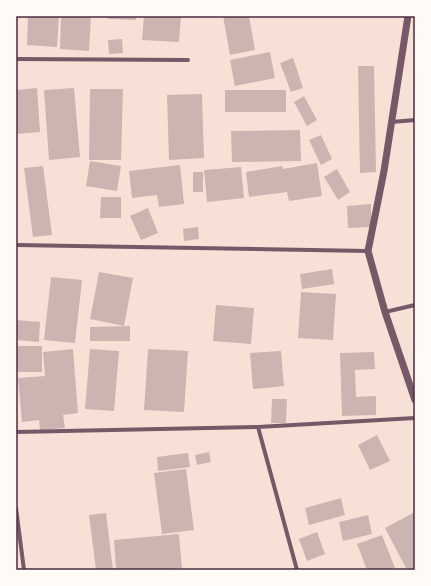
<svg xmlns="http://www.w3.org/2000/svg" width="431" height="586" font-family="Quicksand,sans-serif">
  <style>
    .building { fill: #ccb4b1 }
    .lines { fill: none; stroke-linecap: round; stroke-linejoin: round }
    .minor { stroke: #755966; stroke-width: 4 }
    .tertiary { stroke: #755966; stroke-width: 7 }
    .neatline { fill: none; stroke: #4a2c40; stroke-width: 1.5 }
  </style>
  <rect width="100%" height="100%" fill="#f7e1d7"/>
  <path class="building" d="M28,16H59L57,47L27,45Z
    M61,16H91L89,51L60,49Z
    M108,16H136V20L108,19Z
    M144,16H181L179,42L142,40Z
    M223,16H249L255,50L230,55Z
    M122,39L123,53L109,54L108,40Z
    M270,52L275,78L235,86L230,60Z
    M293,58L303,88L291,92L280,63Z
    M358,66H374L376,172L360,173Z
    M37,88L40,132L16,134V90Z
    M74,88L80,157L49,160L44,90Z
    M90,89H123L121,160H89Z
    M225,90H286V112H225Z
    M202,94L204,158L169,160L167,95Z
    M304,96L317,120L307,126L294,102Z
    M300,130L301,161L232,162L231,131Z
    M321,135L332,159L321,165L309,140Z
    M90,161L121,166L117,191L86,186Z
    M317,163L322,196L289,201L287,192L249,197L246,172L282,166L283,169Z
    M180,165L184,204L159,207L157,195L132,198L129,171Z
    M43,166L52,235L33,237L24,168Z
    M241,167L244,198L207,202L204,170Z
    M337,169L350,192L338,200L324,177Z
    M193,172H203V192H193Z
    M101,197H121V218H100Z
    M371,204V227L348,228L347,206Z
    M148,208L158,233L141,240L130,216Z
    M198,227L199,239L184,241L183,229Z
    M332,269L334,284L302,289L300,274Z
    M99,272L133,278L124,326L90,319Z
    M51,277L82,280L75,343L44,340Z
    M301,292L336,294L333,340L298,338Z
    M216,305L254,308L251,344L213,341Z
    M16,320L40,322L39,342L16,340Z
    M130,326V341H90V327Z
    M16,346H42V372H16Z
    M73,349L78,413L63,415L65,428L40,430L39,420L22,422L18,378L45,376L43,352Z
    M90,349L119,351L114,411L85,409Z
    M148,349L188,351L184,412L144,410Z
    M281,351L284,386L253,389L250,353Z
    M374,352L375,369L355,370L356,397L376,396V415L342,416L340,353Z
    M272,399H287L286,423H271Z
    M377,435L390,461L370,470L358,445Z
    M209,452L211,462L197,465L195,455Z
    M188,453L190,467L158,471L157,457Z
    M186,469L194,530L162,534L154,473Z
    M341,498L345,515L309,525L305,508Z
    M415,512V570H407L385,528Z
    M106,513L113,570H96L89,515Z
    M368,515L372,534L343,541L339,522Z
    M317,532L325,554L307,561L299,539Z
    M179,534L182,568L152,570H116L114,540Z
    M382,535L395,568L390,570H367L357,544Z"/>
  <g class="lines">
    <path class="minor" d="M16,59L188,60
      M391,122L415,120
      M16,245L368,251
      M385,312L415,305
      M258,427L297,570
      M16,432L258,427L415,418
      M16,508L24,570"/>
    <path class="tertiary" d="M408,16L384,171L368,251L385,312L415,400"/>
  </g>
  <rect width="431" height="586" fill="none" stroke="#fffaf5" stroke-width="34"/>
  <rect x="17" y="17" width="397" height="552" class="neatline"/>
</svg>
